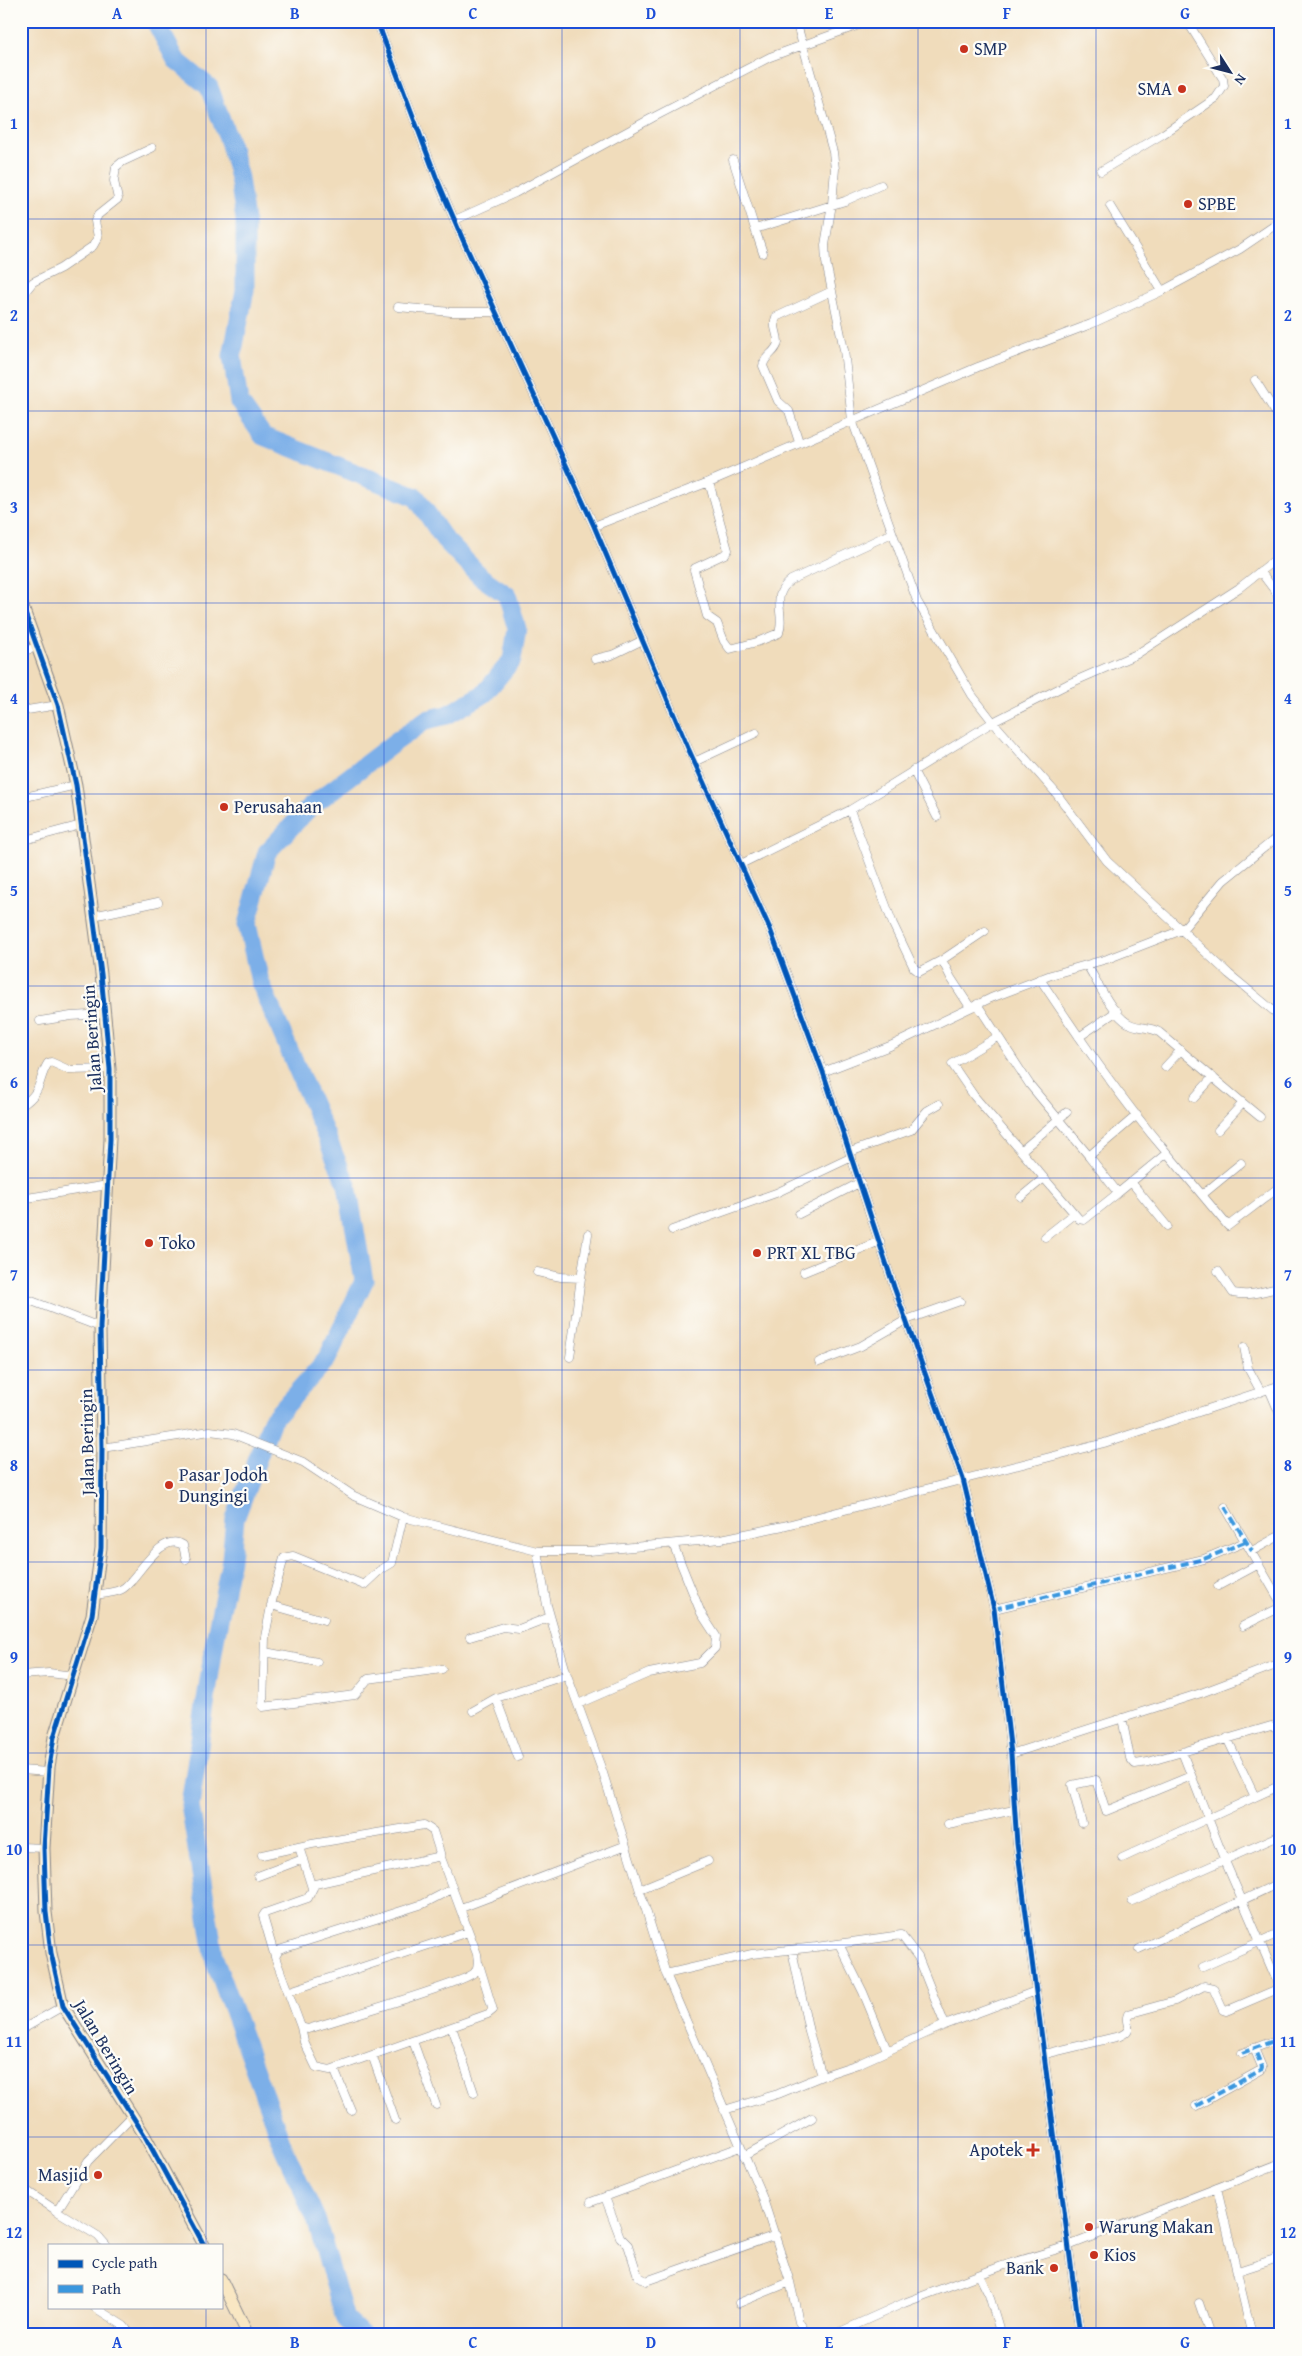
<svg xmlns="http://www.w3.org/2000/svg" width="1302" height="2356" font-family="'Gentium Book Plus',serif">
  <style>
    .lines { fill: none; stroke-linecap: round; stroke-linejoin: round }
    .river { stroke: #7bafe8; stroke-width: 19 }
    .street-casing { stroke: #86868c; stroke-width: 9 }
    .secondary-casing { stroke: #86868c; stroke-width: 13 }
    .street { stroke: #fff; stroke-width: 8 }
    .secondary { stroke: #f9e7c3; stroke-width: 11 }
    .quiet { stroke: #3a97de; stroke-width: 4; stroke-dasharray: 8 4; stroke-linecap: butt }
    .cycleway-casing { stroke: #fdfcf7; stroke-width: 8 }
    .cycleway { stroke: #0057b8; stroke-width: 5 }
    .grid { fill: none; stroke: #1d4ed8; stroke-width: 1; stroke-opacity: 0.55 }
    .poi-dot { fill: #c8321e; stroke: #fdfcf7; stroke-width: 2 }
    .labels { text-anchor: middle; stroke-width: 4.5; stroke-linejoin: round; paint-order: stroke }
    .poi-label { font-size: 18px; fill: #1b2f5e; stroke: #fdfcf7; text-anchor: start }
    .street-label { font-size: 18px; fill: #1b2f5e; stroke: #fdfcf7 }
    .neatline { fill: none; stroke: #1d4ed8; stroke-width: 2 }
    .grid-label { font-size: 16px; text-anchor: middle; font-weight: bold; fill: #1d4ed8 }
  </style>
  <rect width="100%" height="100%" fill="#fdfcf7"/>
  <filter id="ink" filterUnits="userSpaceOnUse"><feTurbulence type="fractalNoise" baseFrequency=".02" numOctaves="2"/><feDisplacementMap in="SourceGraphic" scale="10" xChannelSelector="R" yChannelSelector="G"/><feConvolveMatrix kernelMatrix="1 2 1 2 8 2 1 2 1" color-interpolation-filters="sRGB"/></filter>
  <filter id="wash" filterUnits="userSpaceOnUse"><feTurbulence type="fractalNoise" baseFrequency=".0096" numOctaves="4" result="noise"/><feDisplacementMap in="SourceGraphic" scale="20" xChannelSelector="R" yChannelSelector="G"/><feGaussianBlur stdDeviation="1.12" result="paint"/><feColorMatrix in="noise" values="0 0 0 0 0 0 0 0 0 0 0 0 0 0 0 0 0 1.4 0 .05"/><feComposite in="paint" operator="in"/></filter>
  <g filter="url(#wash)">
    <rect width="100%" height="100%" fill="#f0dcbb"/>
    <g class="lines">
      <path class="river" d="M155,21L176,60L209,87L230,144L239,178L245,220V290L232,356L239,402L263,436L416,497L444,539L481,577L507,595L517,629L512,660L484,694L447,715L426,720L395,742L310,807L267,852L247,924L260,982L347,1185L364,1281L327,1359L272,1420L235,1519L231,1559L215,1640L190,1805L215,1961L283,2147L316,2219L345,2319L362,2335"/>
    </g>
  </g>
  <g filter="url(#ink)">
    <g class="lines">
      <g class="street-casing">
        <path id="street" d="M377,21L436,177L463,240L594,526L688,748L770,929L823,1072L894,1287L963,1479L994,1609L1011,1754L1017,1844L1080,2335
          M796,21L833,152L835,169L832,204L825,245L826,262L844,350L852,420L917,601L972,695L993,722L1056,793L1107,861L1229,974L1281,1017
          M733,160L755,229L845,201L881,185
          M1101,171L1163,134L1216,98L1224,86L1223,79L1187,21
          M1110,206L1162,291
          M455,220L515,193L652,118L770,57L870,21
          M755,229L763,253
          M21,297L33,282L61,268L93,246L98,237L95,221L98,215L118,199L114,181L116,167L122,162L152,148
          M398,307L451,312H495
          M1255,380L1281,421
          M799,442L789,411L778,401L763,366C764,355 777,353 778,342C778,333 772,326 776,317L832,291
          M709,482L728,550L725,554L695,568L694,570L707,616L717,623L724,641L730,649L757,642L779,633C786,613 769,597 791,580L892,533
          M594,526L709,482L978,367L1091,324L1162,291L1240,249L1281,221
          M1260,571L1281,599
          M21,652L37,647
          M595,659L612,655L643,640
          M21,711L58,705
          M694,762L756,733
          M913,770L937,817
          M21,798L76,785
          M850,810L893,924L914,968L919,972L942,960
          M21,841L81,825
          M741,864L850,810L993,722L1068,684L1137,654L1239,588L1281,555
          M93,916L158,902
          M1087,965C1097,981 1112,1014 1128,1023C1138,1029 1149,1026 1159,1032L1243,1103L1218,1130
          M1040,979C1080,1039 1120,1098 1167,1153L1118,1193L1089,1156L1137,1115
          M977,1004L1030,1085L1089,1156
          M970,1007L951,978L942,960L985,931
          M40,1021L71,1016L105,1014
          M997,1037L952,1064L974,1096L1079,1219L1084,1220L1118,1193
          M1079,1037L1117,1011
          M1165,1067L1181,1050
          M823,1072L890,1046L991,998L1051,975L1107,959L1182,930L1223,881L1281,834
          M1194,1098L1213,1077
          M1243,1103L1260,1117
          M21,1106C44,1091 37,1080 48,1063L51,1062L69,1070L110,1069
          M1021,1151L1067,1112
          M850,1152L911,1130L927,1111L939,1104
          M1167,1153L1228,1226L1278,1188
          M1131,1182L1167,1226
          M1202,1195L1241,1163
          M1021,1197L1044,1178
          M21,1199L108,1185
          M799,1214L861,1182
          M672,1230L776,1193L852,1157
          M1045,1237L1074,1214
          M1218,1271L1233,1293C1253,1297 1262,1290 1281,1288
          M537,1272L561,1277L581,1278L570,1357
          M804,1272L880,1241
          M581,1278L588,1234
          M21,1297L100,1327
          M1244,1347L1248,1368L1261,1392
          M819,1362L861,1346L906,1320L960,1301
          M1269,1389L1281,1417
          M102,1448L210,1431L233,1434L303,1462L354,1496L403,1517L537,1551H589L721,1539L783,1526L1104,1443L1281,1385
          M1225,1507L1281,1603
          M403,1517L392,1563L379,1571L364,1585L293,1556L284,1558L272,1601L265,1637L263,1707L355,1695L368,1679L442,1669
          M537,1551L547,1605L567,1675L603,1773L666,1974L762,2196L790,2282L799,2322L808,2335
          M1252,1551L1281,1535
          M1218,1586L1259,1564
          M95,1595C105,1593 118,1593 125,1587C139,1575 162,1531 183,1545L186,1559
          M271,1605L324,1620
          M994,1609L1204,1559L1245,1542
          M1243,1626L1281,1607
          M470,1637L503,1627L519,1629L550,1617
          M265,1652L317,1662
          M21,1675L49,1673L74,1676
          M496,1698L518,1757
          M578,1704L649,1673L700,1663L715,1648L716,1636L701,1613L673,1544
          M473,1711L496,1698L567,1675
          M1122,1718L1130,1758L1135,1764L1148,1762L1271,1726L1276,1727L1281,1735
          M1227,1738L1255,1797
          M1011,1754L1201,1693L1281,1663
          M21,1770L48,1772
          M1082,1823L1072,1785L1096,1780L1106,1811L1191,1776
          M948,1824L1014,1810
          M21,1847L44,1848
          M299,1847L312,1888
          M262,1855L312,1844L424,1825L433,1831L440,1853L436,1857L315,1884L308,1898L265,1913L263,1916L275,1957
          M440,1855L477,1954C478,1960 479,1967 475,1972C468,1982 330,2022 308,2029L301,2027L275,1957L279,1950L423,1904L452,1889
          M1122,1858L1281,1785
          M258,1876L303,1859
          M640,1889L708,1861
          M1132,1901L1281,1835
          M461,1908L624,1846
          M839,1944L863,1992L887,2050
          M1139,1949L1281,1882
          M1203,1967L1281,1932
          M666,1974L752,1954L816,1947L901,1935L918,1957L945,2025
          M287,1992L468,1932
          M301,2027L304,2042L316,2067L330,2070L488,2014L493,2010L479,1964
          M452,2027L474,2093
          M21,2030L63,2006
          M413,2041L436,2105
          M1242,2053L1281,2038
          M1045,2054L1120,2036C1136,2028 1123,2025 1128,2014L1175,2001L1204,1986L1213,1988L1223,2010L1226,2011L1280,1988L1225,1861L1182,1752
          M372,2055L395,2120
          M334,2069L351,2110
          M822,2076L858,2064L945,2025L1036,1991
          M1196,2106L1261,2070L1262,2067L1254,2048
          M724,2110L778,2094L822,2076L809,2032L792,1950
          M744,2156L812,2118
          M21,2187L57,2211L88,2161L132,2116
          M1217,2188L1252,2335
          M605,2197L620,2237L628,2245L638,2276L646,2281L776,2235
          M591,2202L740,2147
          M57,2211L98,2236L106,2245
          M1238,2271L1281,2257
          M979,2275L989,2295L1001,2335
          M739,2303L790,2282
          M1199,2303L1210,2335
          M94,2307L124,2326L131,2335
          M833,2335L904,2303L1002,2266L1068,2246L1281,2163"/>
      </g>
      <g class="secondary-casing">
        <path id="secondary" d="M21,602L58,705L76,785L101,974L110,1069V1139L100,1327L102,1448L101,1548L92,1615L54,1737L49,1767L44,1848L46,1912L51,1953L63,2006L145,2136L204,2245
          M221,2279L248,2335"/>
      </g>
      <use href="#street" class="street"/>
      <use href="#secondary" class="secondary"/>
      <path class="quiet" d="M1225,1507L1252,1551
        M994,1609L1204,1559L1245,1542
        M1242,2053L1281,2038
        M1196,2106L1261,2070L1262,2067L1254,2048"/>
      <g class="cycleway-casing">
        <path id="cycleway" d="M377,21L436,177L463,240L594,526L688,748L770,929L823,1072L894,1287L963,1479L994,1609L1011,1754L1017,1844L1080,2335
          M21,602L58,705L76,785L101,974L110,1069V1139L100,1327L102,1448L101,1548L92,1615L54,1737L49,1767L44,1848L46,1912L51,1953L63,2006L145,2136L204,2245"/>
      </g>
      <use href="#cycleway" class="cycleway"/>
    </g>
  </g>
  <path class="grid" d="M206,21V2245M384,21V2335M562,21V2335M740,21V2335M918,21V2335M1096,21V2335M21,219H1281M21,411H1281M21,603H1281M21,794H1281M21,986H1281M21,1178H1281M21,1370H1281M21,1562H1281M21,1753H1281M21,1945H1281M21,2137H1281M206,2307V2335"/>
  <g class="poi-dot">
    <circle cx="964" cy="49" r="5"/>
    <circle cx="1182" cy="89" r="5"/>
    <circle cx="1188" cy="204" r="5"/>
    <circle cx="224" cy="807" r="5"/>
    <circle cx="149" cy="1243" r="5"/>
    <circle cx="757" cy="1253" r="5"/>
    <circle cx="169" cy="1485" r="5"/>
    <path d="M1030.5 2142.5h5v5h5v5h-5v5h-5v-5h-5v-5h5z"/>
    <circle cx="98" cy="2175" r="5"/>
    <circle cx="1089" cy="2227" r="5"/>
    <circle cx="1094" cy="2255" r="5"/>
    <circle cx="1054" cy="2268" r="5"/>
  </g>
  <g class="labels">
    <g class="poi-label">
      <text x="974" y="55">SMP</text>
      <text x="1172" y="95" text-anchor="end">SMA</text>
      <text x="1198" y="210">SPBE</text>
      <text x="234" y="813">Perusahaan</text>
      <text x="159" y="1249">Toko</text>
      <text x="767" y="1259">PRT XL TBG</text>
      <text x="179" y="1481">Pasar Jodoh<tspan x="179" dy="21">Dungingi</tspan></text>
      <text x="1023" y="2156" text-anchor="end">Apotek</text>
      <text x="88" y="2181" text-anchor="end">Masjid</text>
      <text x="1099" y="2233">Warung Makan</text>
      <text x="1104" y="2261">Kios</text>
      <text x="1044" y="2274" text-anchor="end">Bank</text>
    </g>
    <g class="street-label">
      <text transform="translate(92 1038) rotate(-94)" y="6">Jalan Beringin</text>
      <text transform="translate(87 1442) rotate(-91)" y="6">Jalan Beringin</text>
      <text transform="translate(106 2047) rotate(59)" y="6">Jalan Beringin</text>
    </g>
  </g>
  <rect width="1302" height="2356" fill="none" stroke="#fdfcf7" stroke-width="55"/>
  <rect x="48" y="2244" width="175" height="65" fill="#fdfcf7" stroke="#a3aaba"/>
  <rect x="58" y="2260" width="25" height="8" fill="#0057b8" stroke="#a3aaba"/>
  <text x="92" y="2268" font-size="15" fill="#1b2f5e">Cycle path</text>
  <rect x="58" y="2285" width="25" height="8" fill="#3a97de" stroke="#a3aaba"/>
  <text x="92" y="2294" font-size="15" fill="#1b2f5e">Path</text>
  <g transform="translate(1230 72) rotate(126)" stroke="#fdfcf7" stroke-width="4" paint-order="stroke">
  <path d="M0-4L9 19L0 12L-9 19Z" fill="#1b2f5e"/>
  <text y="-8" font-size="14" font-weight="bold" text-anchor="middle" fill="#1b2f5e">N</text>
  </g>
  <rect x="28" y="28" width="1246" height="2300" class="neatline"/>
  <g class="grid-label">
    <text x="117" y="19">A</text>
    <text x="295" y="19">B</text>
    <text x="473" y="19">C</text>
    <text x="651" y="19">D</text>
    <text x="829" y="19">E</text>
    <text x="1007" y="19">F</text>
    <text x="1185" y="19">G</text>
    <text x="14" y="129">1</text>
    <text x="1288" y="129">1</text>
    <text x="14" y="321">2</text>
    <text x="1288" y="321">2</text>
    <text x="14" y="513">3</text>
    <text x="1288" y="513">3</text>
    <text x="14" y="704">4</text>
    <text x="1288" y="704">4</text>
    <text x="14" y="896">5</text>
    <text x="1288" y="896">5</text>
    <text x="14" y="1088">6</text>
    <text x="1288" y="1088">6</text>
    <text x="14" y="1280">7</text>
    <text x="1288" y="1280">7</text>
    <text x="14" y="1471">8</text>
    <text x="1288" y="1471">8</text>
    <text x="14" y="1663">9</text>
    <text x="1288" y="1663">9</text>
    <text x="14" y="1855">10</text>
    <text x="1288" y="1855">10</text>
    <text x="14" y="2047">11</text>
    <text x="1288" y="2047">11</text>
    <text x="14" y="2238">12</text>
    <text x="1288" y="2238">12</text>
    <text x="117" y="2348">A</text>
    <text x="295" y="2348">B</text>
    <text x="473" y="2348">C</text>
    <text x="651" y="2348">D</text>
    <text x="829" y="2348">E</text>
    <text x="1007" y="2348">F</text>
    <text x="1185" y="2348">G</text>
  </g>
</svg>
